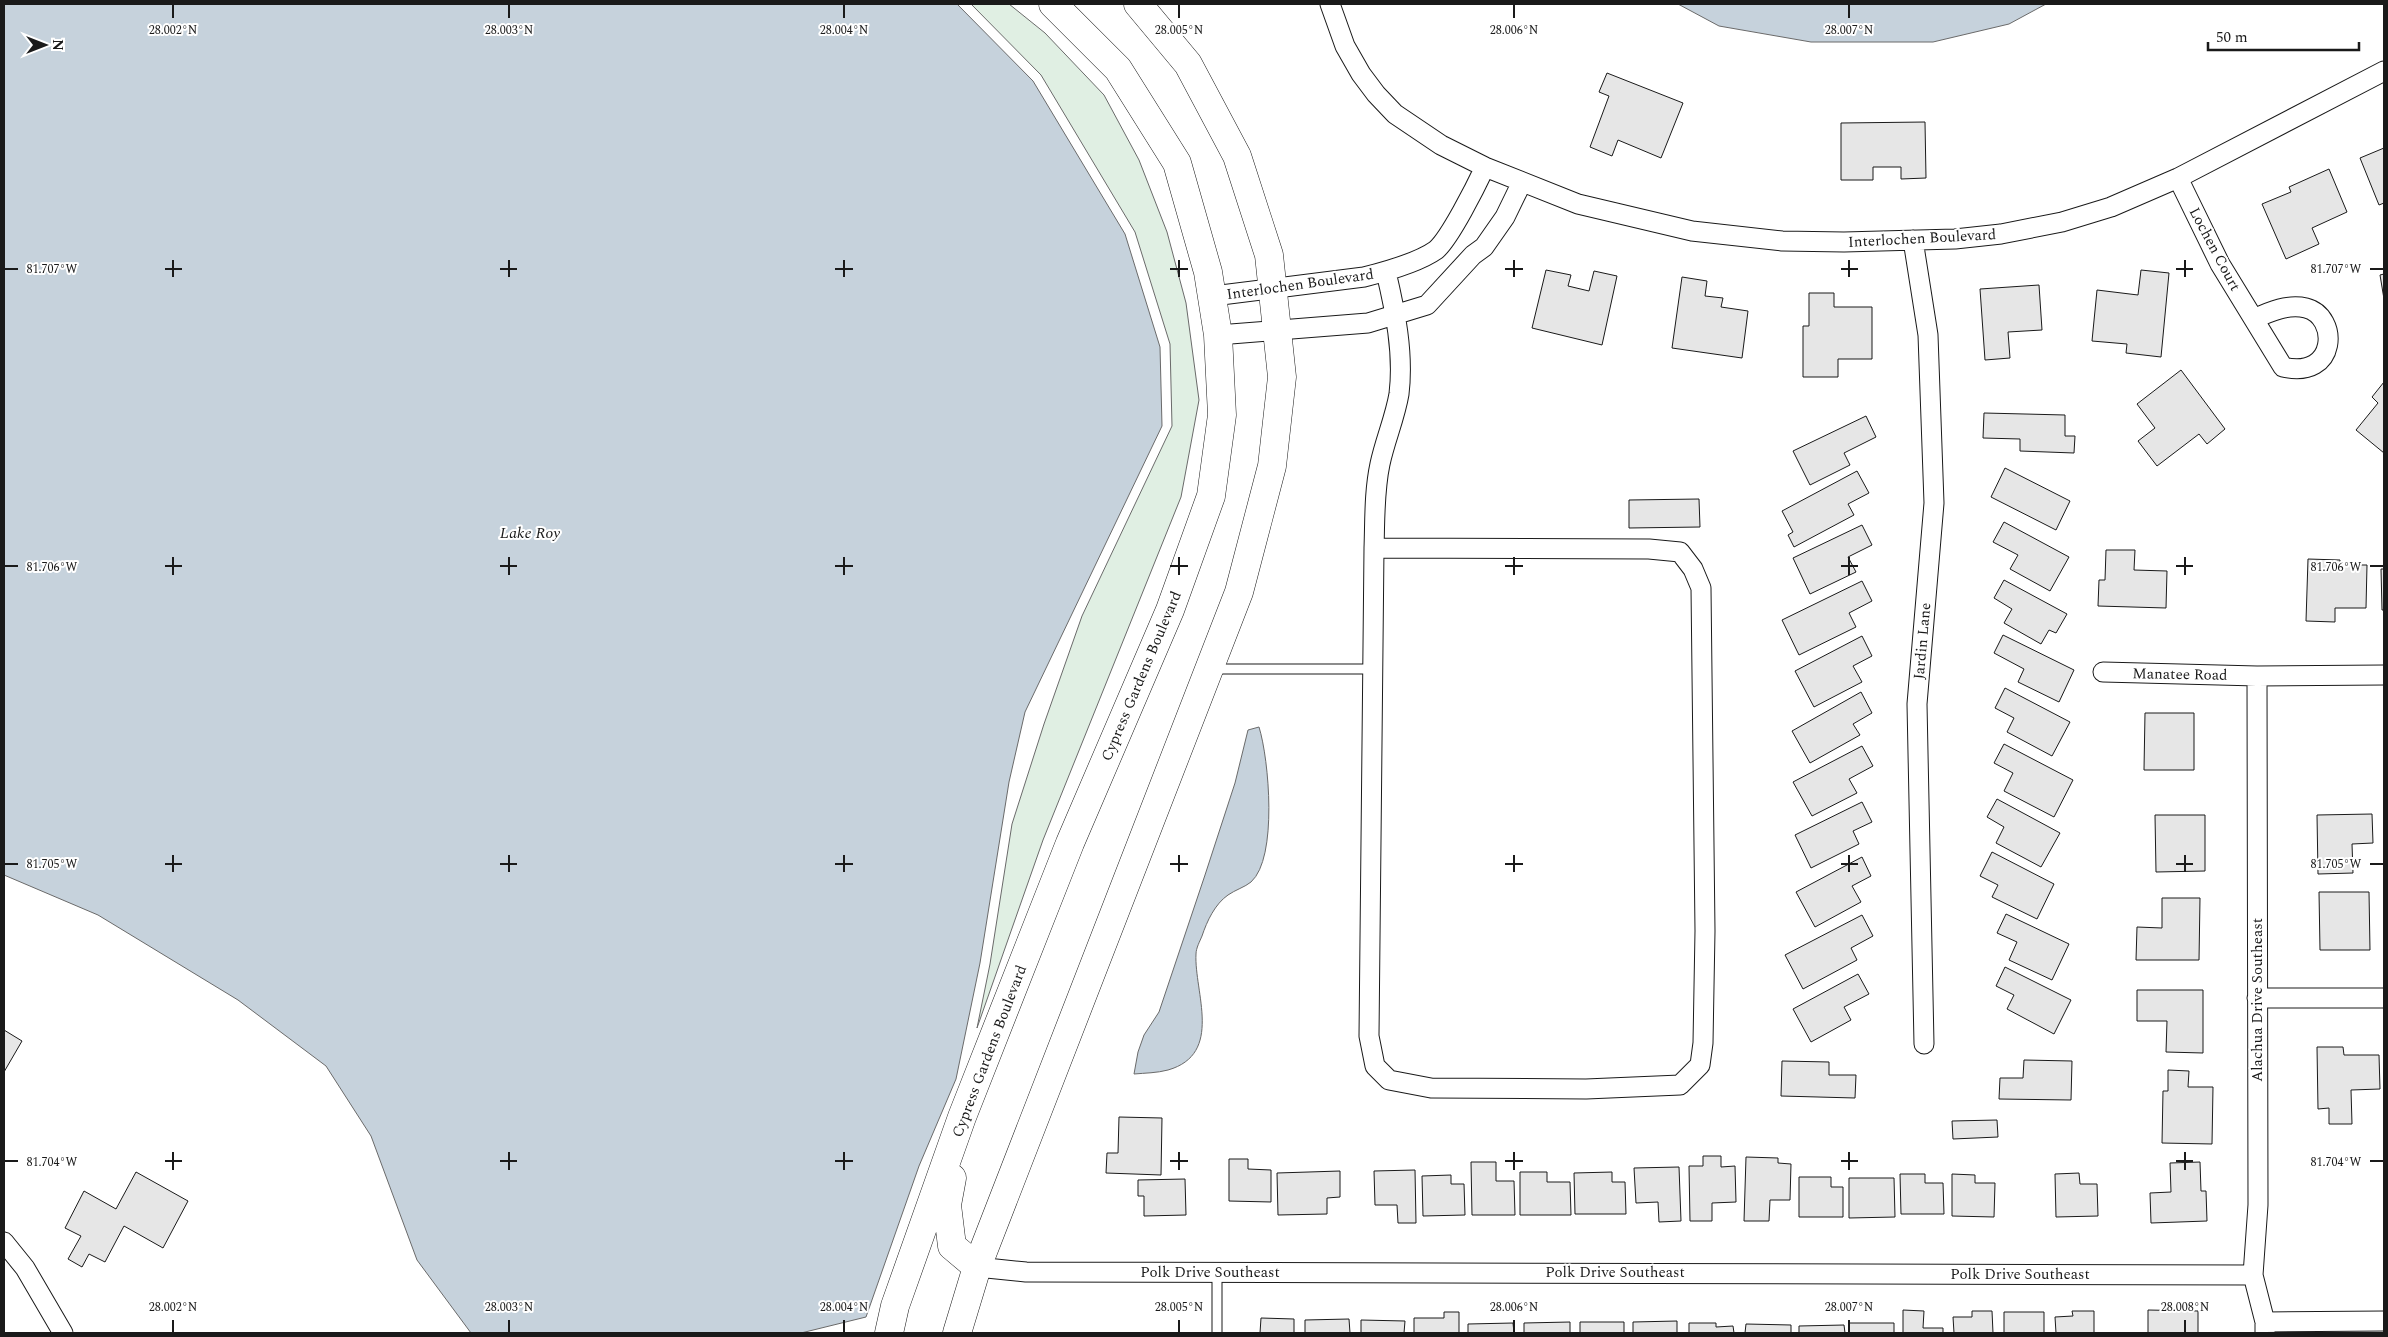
<svg xmlns="http://www.w3.org/2000/svg" width="2388" height="1337" font-family="Spectral,serif">
  <style>
    .green { fill: #e0efe3; stroke: #6a6a6a }
    .water { fill: #c6d2dc; stroke: #6a6a6a }
    .building { fill: #e6e6e6; stroke: #1a1a1a }
    .lines { fill: none; stroke-linecap: round; stroke-linejoin: round }
    .service-casing { stroke: #1a1a1a; stroke-width: 11 }
    .minor-casing { stroke: #1a1a1a; stroke-width: 21 }
    .primary-casing { stroke: #1a1a1a; stroke-width: 29 }
    .service { stroke: #fff; stroke-width: 9 }
    .minor { stroke: #fff; stroke-width: 19 }
    .primary { stroke: #fff; stroke-width: 28 }
    .ticks { fill: none; stroke: #1a1a1a; stroke-width: 2 }
    .labels { text-anchor: middle; stroke-width: 4; stroke-linejoin: round; paint-order: stroke }
    .street-label { font-size: 15px; fill: #1a1a1a; stroke: #fff }
    .water-label { font-size: 16px; font-style: italic; fill: #1a1a1a; stroke: #fff }
    .ticks-label { font-size: 12px; text-anchor: middle; fill: #1a1a1a; stroke: #fff; stroke-width: 4; stroke-linejoin: round; paint-order: stroke }
  </style>
  <rect width="100%" height="100%" fill="#fff"/>
  <path class="green" d="M971,4H1009L1045,33L1104,95L1139,160L1167,232L1186,303L1199,400L1181,497L1043,840L977,1028L990,964L1012,824L1044,724L1082,616L1172,426L1170,344L1135,232L1041,75Z"/>
  <path class="water" d="M4,4H957L1033,81L1125,234L1160,347L1162,426L1025,712L1009,782L980,963L956,1079L919,1166L866,1317L801,1333H471L417,1260L371,1136L326,1066L238,1000L98,915L4,875Z
    M1678,4H2046L2009,24L1933,42H1811L1719,26Z
    M1259,727C1269,759 1278,858 1251,882C1245,887 1235,890 1228,895C1215,904 1207,921 1202,936C1200,941 1196,948 1196,954C1194,992 1224,1054 1168,1070C1157,1073 1145,1073 1134,1074L1138,1052L1144,1035L1159,1012L1205,875L1235,783L1248,730Z"/>
  <path class="building" d="M1607,73L1683,103L1661,158L1618,140L1612,156L1590,147L1609,96L1599,92Z
    M1925,122L1926,178L1901,179V167H1873V180H1841V123Z
    M2384,148V203L2379,205L2360,158Z
    M2329,169L2347,212L2312,228L2319,244L2286,259L2262,204L2291,192L2289,187Z
    M1546,270L1571,275L1568,286L1589,291L1594,271L1617,276L1602,345L1532,328Z
    M2141,270L2169,273L2161,357L2126,353L2127,344L2092,341L2097,290L2138,295Z
    M2384,274V299L2380,275Z
    M1682,277L1707,281L1705,296L1723,298L1721,307L1748,311L1742,358L1672,348Z
    M2039,285L2042,330L2008,332L2010,358L1985,360L1980,289Z
    M1809,293H1834V307H1872V359H1838V377H1803V326H1809Z
    M2181,370L2225,429L2207,444L2199,434L2157,466L2138,441L2155,428L2137,404Z
    M2384,382V453L2356,430L2378,403L2372,397Z
    M1984,413L2065,415V436H2075L2074,453L2020,451V439L1983,438Z
    M1866,416L1876,437L1844,453L1850,465L1810,485L1793,451Z
    M2005,468L2070,501L2056,530L1991,497Z
    M1857,471L1869,493L1848,504L1854,515L1794,547L1788,535L1793,532L1782,511Z
    M1699,499L1700,527L1629,528V500Z
    M2004,522L2069,557L2050,591L2010,569L2018,555L1993,542Z
    M1862,525L1872,545L1848,557L1856,572L1810,594L1793,558Z
    M2106,550H2135L2134,570L2167,571L2166,608L2098,606L2099,580H2105Z
    M2308,559L2340,560V565H2367L2366,608H2335V622L2306,621Z
    M2381,569H2384V610H2382Z
    M2004,580L2067,614L2056,633L2049,630L2041,644L2004,623L2012,609L1994,598Z
    M1862,581L1872,601L1849,613L1856,627L1799,655L1782,620Z
    M2003,635L2074,670L2059,702L2018,682L2024,669L1994,653Z
    M1862,636L1872,656L1853,666L1862,682L1814,707L1795,671Z
    M2005,688L2070,722L2052,756L2007,732L2014,718L1995,708Z
    M1861,692L1872,713L1853,724L1860,735L1810,763L1792,731Z
    M2145,713H2194V770H2144Z
    M2004,744L2073,780L2054,817L2004,791L2013,773L1994,763Z
    M1862,746L1873,766L1849,779L1857,793L1812,816L1793,782Z
    M1997,799L2060,833L2041,867L1996,843L2004,827L1987,817Z
    M1862,802L1872,822L1853,831L1859,844L1811,868L1795,835Z
    M2372,814L2373,843L2352,844L2353,873L2318,874L2317,815Z
    M2155,815H2205V871L2156,872Z
    M1992,852L2054,884L2037,919L1992,897L1998,885L1980,876Z
    M1862,857L1871,876L1852,886L1861,902L1815,927L1796,892Z
    M2319,892H2369L2370,950H2320Z
    M2162,898H2200L2199,960H2136L2137,927L2162,928Z
    M2006,914L2069,944L2052,980L2009,960L2017,942L1997,933Z
    M1862,915L1873,936L1851,948L1857,960L1803,989L1785,955Z
    M2005,967L2071,1000L2054,1034L2007,1009L2014,995L1996,986Z
    M1858,974L1869,994L1844,1007L1851,1020L1811,1042L1793,1009Z
    M2137,990H2203V1053L2166,1052L2167,1021H2137Z
    M4,1030L22,1041L4,1072Z
    M2317,1047H2343L2344,1055H2379L2380,1089L2351,1090L2352,1124H2329V1108L2318,1109Z
    M2024,1060L2072,1061L2071,1100L1999,1099L2000,1078H2023Z
    M1782,1061L1829,1062V1075H1856L1855,1098L1781,1096Z
    M2168,1070L2189,1071L2188,1087H2213L2212,1144L2162,1143L2163,1091H2168Z
    M1119,1117L1162,1118L1161,1175L1106,1173L1107,1153H1118Z
    M1997,1120L1998,1137L1953,1139L1952,1121Z
    M1703,1156H1721V1167L1735,1166L1736,1202L1712,1203V1221H1690L1689,1166H1703Z
    M1746,1157L1778,1158V1163L1791,1164L1790,1200H1770L1769,1221H1744Z
    M1229,1159H1248V1169L1271,1170V1202L1229,1201Z
    M1471,1162H1496V1181H1514L1515,1215H1472Z
    M2200,1162L2201,1191H2206L2207,1221L2151,1223L2150,1193L2171,1192L2170,1163Z
    M1679,1167L1681,1221L1659,1222L1658,1202L1636,1203L1634,1168Z
    M1415,1170L1416,1223H1398L1397,1205H1375L1374,1171Z
    M1340,1171V1197L1327,1198V1214L1278,1215L1277,1173Z
    M136,1172L188,1201L163,1248L124,1226L105,1262L89,1254L82,1267L68,1259L81,1236L65,1228L84,1191L116,1209Z
    M1520,1172H1547V1182H1570L1571,1215H1520Z
    M1612,1172V1182H1625L1626,1214H1575L1574,1173Z
    M2079,1173L2080,1184H2097L2098,1216L2056,1217L2055,1174Z
    M1900,1174H1925V1183H1943L1944,1214H1901Z
    M1952,1174L1975,1175V1183H1995L1994,1217L1952,1216Z
    M1451,1175V1184H1464L1465,1215L1423,1216L1422,1176Z
    M1799,1177H1831V1187H1843V1217H1799Z
    M1849,1178H1894L1895,1217L1849,1218Z
    M1185,1179L1186,1215L1144,1216V1196H1138V1180Z
    M1903,1310L1924,1311L1923,1328H1943V1333H1903Z
    M2148,1310L2198,1311V1333H2148Z
    M1972,1311H1992L1993,1333H1954L1953,1317H1972Z
    M2072,1311H2094V1333H2056L2055,1317L2073,1316Z
    M1444,1312H1459V1333H1414V1318H1444Z
    M2004,1312H2044V1333H2004Z
    M1261,1318L1294,1319V1333H1260Z
    M1349,1319L1350,1333H1305V1320Z
    M1361,1320L1405,1321L1404,1333H1361Z
    M1677,1321V1333H1633V1322Z
    M1570,1322V1333H1524V1323Z
    M1580,1322H1624V1333H1580Z
    M1513,1323L1514,1333H1468V1324Z
    M1689,1323H1716V1327L1733,1326L1734,1333H1689Z
    M1849,1323H1894V1333H1849Z
    M1746,1324L1791,1325V1333H1745Z
    M1844,1325L1845,1333H1799V1326Z"/>
  <g class="lines">
    <g class="service-casing">
      <path id="service" d="M1212,669H1373
        M1217,1273V1333"/>
    </g>
    <g class="minor-casing">
      <path id="minor" d="M1330,4L1345,46L1361,74L1376,94L1395,114L1441,145L1485,167L1578,204L1692,231L1782,241L1844,242L1955,239L2001,234L2062,222L2111,207L2178,178L2384,71
        M2178,178L2220,264L2283,367C2338,380 2339,316 2306,308C2288,304 2271,311 2254,319
        M1913,240L1928,335L1934,503L1917,704L1924,1044
        M1213,296L1364,277C1384,272 1419,262 1436,250C1450,238 1476,186 1485,167
        M1218,335L1368,323L1427,305L1473,255L1484,247L1505,217L1522,182
        M1374,548L1649,549L1680,552L1693,569L1701,588L1705,931L1703,1043L1700,1065L1680,1085L1586,1089L1431,1088L1389,1080L1375,1066L1369,1036L1374,548C1375,520 1374,492 1380,464C1385,440 1395,418 1399,394C1404,353 1395,310 1386,272
        M2103,672L2257,676L2384,675
        M2257,676L2258,1205L2253,1275L2265,1322V1333
        M2257,998H2384
        M4,1242L25,1268L63,1333
        M977,1267L1026,1272L2253,1275
        M2265,1322L2384,1321"/>
    </g>
    <g class="primary-casing">
      <path id="primary" d="M952,1178L947,1205L952,1246L977,1267
        M889,1333L895,1306L962,1117L1070,843L1170,610L1211,496L1222,415L1218,335L1208,272L1177,163L1118,69L1053,4
        M957,1333L977,1267L1239,592L1272,466L1282,377L1269,255L1237,156L1188,64L1138,4"/>
    </g>
    <use href="#service" class="service"/>
    <use href="#minor" class="minor"/>
    <use href="#primary" class="primary"/>
  </g>
  <path class="ticks" d="M173,5V18M509,5V18M844,5V18M1179,5V18M1514,5V18M1849,5V18M173,260V277M509,260V277M844,260V277M1179,260V277M1514,260V277M1849,260V277M2185,260V277M5,269H18M165,269H182M500,269H517M835,269H853M1170,269H1188M1505,269H1523M1841,269H1858M2176,269H2193M2370,269H2383M173,557V575M509,557V575M844,557V575M1179,557V575M1514,557V575M1849,557V575M2185,557V575M5,566H18M165,566H182M500,566H517M835,566H853M1170,566H1188M1505,566H1523M1841,566H1858M2176,566H2193M2370,566H2383M173,855V872M509,855V872M844,855V872M1179,855V872M1514,855V872M1849,855V872M2185,855V872M5,864H18M165,864H182M500,864H517M835,864H853M1170,864H1188M1505,864H1523M1841,864H1858M2176,864H2193M2370,864H2383M173,1152V1170M509,1152V1170M844,1152V1170M1179,1152V1170M1514,1152V1170M1849,1152V1170M2185,1152V1170M5,1161H18M165,1161H182M500,1161H517M835,1161H853M1170,1161H1188M1505,1161H1523M1841,1161H1858M2176,1161H2193M2370,1161H2383M173,1320V1332M509,1320V1332M844,1320V1332M1179,1320V1332M1514,1320V1332M1849,1320V1332M2185,1320V1332"/>
  <g class="labels">
    <g class="street-label">
      <text transform="translate(1922 238) rotate(-3)" y="5">Interlochen Boulevard</text>
      <text transform="translate(2215 249) rotate(62)" y="5">Lochen Court</text>
      <text transform="translate(1300 284) rotate(-8)" y="5">Interlochen Boulevard</text>
      <text transform="translate(1922 641) rotate(-85)" y="5">Jardin Lane</text>
      <text transform="translate(2180 674) rotate(1)" y="5">Manatee Road</text>
      <text transform="translate(1141 676) rotate(-67)" y="5">Cypress Gardens Boulevard</text>
      <text transform="translate(2257 1000) rotate(-90)" y="5">Alachua Drive Southeast</text>
      <text transform="translate(989 1051) rotate(-69)" y="5">Cypress Gardens Boulevard</text>
      <text x="1210" y="1277">Polk Drive Southeast</text>
      <text x="1615" y="1277">Polk Drive Southeast</text>
      <text x="2020" y="1279">Polk Drive Southeast</text>
    </g>
    <g class="water-label">
      <text x="530" y="538">Lake Roy</text>
    </g>
  </g>
  <g class="ticks-label">
    <text x="173" y="34">28.002°N</text>
    <text x="509" y="34">28.003°N</text>
    <text x="844" y="34">28.004°N</text>
    <text x="1179" y="34">28.005°N</text>
    <text x="1514" y="34">28.006°N</text>
    <text x="1849" y="34">28.007°N</text>
    <text x="2336" y="273">81.707°W</text>
    <text x="52" y="273">81.707°W</text>
    <text x="2336" y="571">81.706°W</text>
    <text x="52" y="571">81.706°W</text>
    <text x="2336" y="868">81.705°W</text>
    <text x="52" y="868">81.705°W</text>
    <text x="2336" y="1166">81.704°W</text>
    <text x="52" y="1166">81.704°W</text>
    <text x="173" y="1311">28.002°N</text>
    <text x="509" y="1311">28.003°N</text>
    <text x="844" y="1311">28.004°N</text>
    <text x="1179" y="1311">28.005°N</text>
    <text x="1514" y="1311">28.006°N</text>
    <text x="1849" y="1311">28.007°N</text>
    <text x="2185" y="1311">28.008°N</text>
  </g>
  <rect width="2388" height="1337" fill="none" stroke="#1a1a1a" stroke-width="10"/>
  <g transform="translate(45 45) rotate(90)" stroke="#ffffff" stroke-width="4" paint-order="stroke">
  <path d="M0-4L9 19L0 12L-9 19Z" fill="#1a1a1a"/>
  <text y="-8" font-size="14" font-weight="bold" text-anchor="middle" fill="#1a1a1a">N</text>
  </g>
  <path d="M2208 42v8h151v-8" fill="none" stroke="#1a1a1a" stroke-width="2.5"/>
  <text x="2216" y="42" font-size="15" fill="#1a1a1a" stroke="#ffffff" stroke-width="4" paint-order="stroke">50 m</text>
</svg>
